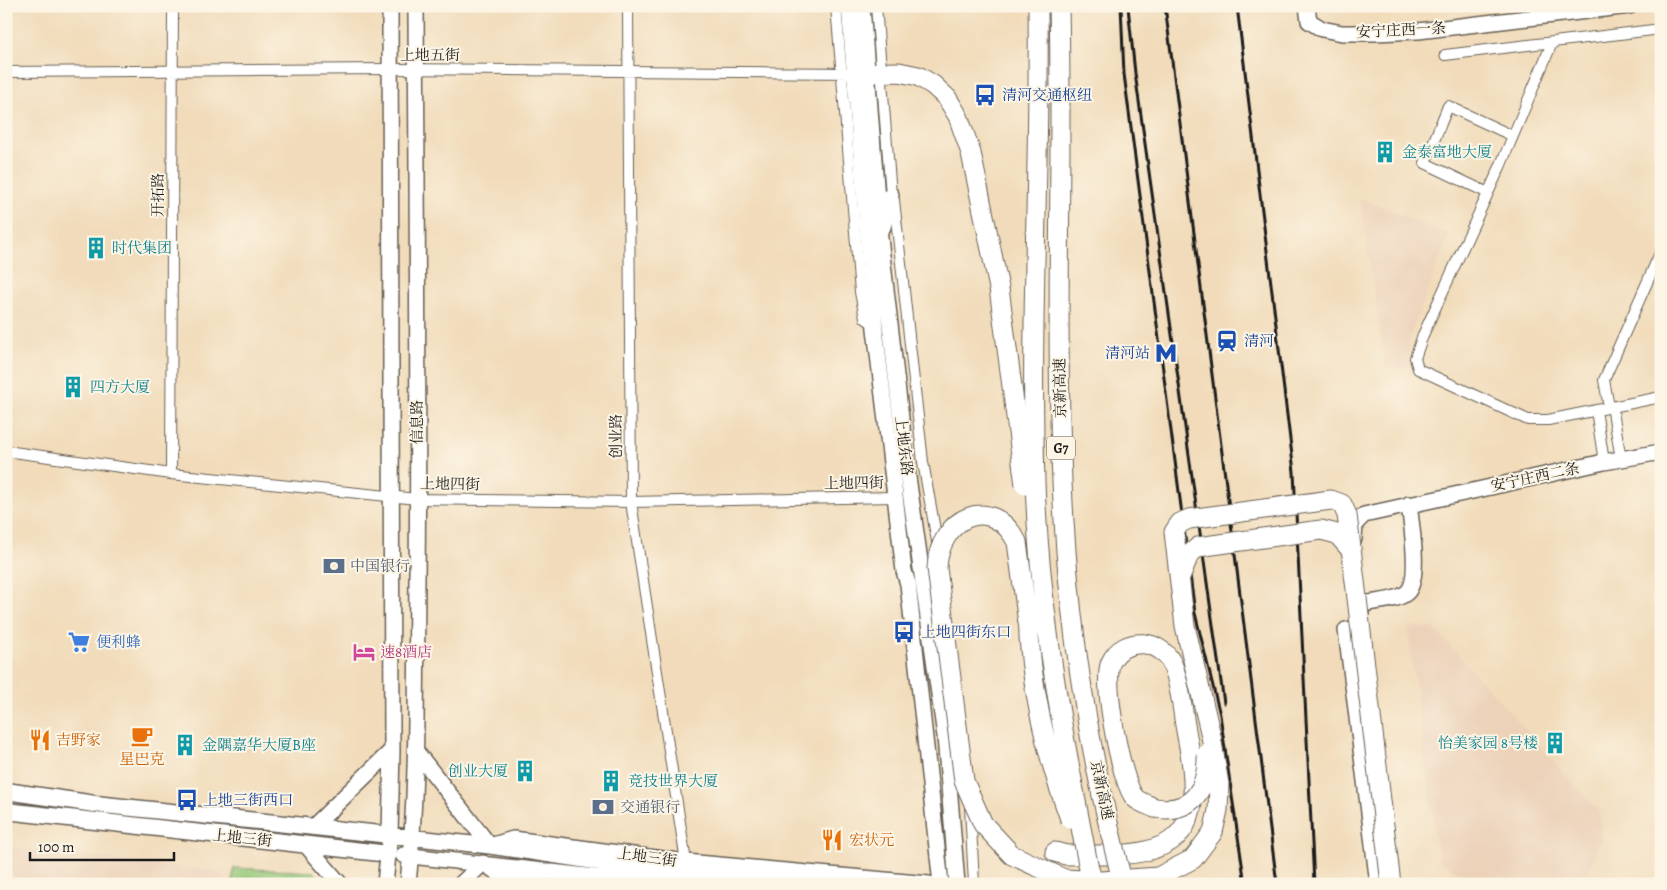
<svg xmlns="http://www.w3.org/2000/svg" width="1667" height="890" font-family="Alegreya,'Noto Serif SC',serif">
  <style>
    .built { fill: #ecd2b9 }
    .park { fill: url(#park-tufts); stroke: #58724a }
    .lines { fill: none; stroke-linecap: round; stroke-linejoin: round }
    .street-casing { stroke: #675f53; stroke-width: 12 }
    .secondary-casing { stroke: #675f53; stroke-width: 18 }
    .primary-casing { stroke: #675f53; stroke-width: 19 }
    .highway-casing { stroke: #675f53; stroke-width: 21 }
    .street { stroke: #fff; stroke-width: 10 }
    .secondary { stroke: #fff; stroke-width: 15 }
    .primary { stroke: #fff; stroke-width: 16 }
    .highway { stroke: #fff; stroke-width: 19 }
    .rail { stroke: #1c1c1c; stroke-width: 3 }
    .highway-bridge-casing { stroke: #675f53; stroke-width: 21; stroke-linecap: butt }
    .highway-bridge { stroke: #fff; stroke-width: 19 }
    .labels { text-anchor: middle; stroke-width: 4; stroke-linejoin: round; paint-order: stroke }
    .shield { fill: #fcf5e5; stroke: #5f5d58; stroke-width: 1 }
    .shield-label { font-size: 14px; font-weight: bold; fill: #1c1c1c }
    .street-label { font-size: 15px; fill: #1c1c1c; stroke: #fcf5e5 }
    .transit-label { font-size: 15px; fill: #164399; stroke: #fcf5e5; text-anchor: start }
    .culture-label { font-size: 15px; fill: #0d838f; stroke: #fcf5e5; text-anchor: start }
    .service-label { font-size: 15px; fill: #4e5e75; stroke: #fcf5e5; text-anchor: start }
    .shop-label { font-size: 15px; fill: #366cbe; stroke: #fcf5e5; text-anchor: start }
    .hotel-label { font-size: 15px; fill: #b23c85; stroke: #fcf5e5; text-anchor: start }
    .food-label { font-size: 15px; fill: #c56008; stroke: #fcf5e5; text-anchor: start }
  </style>
  <defs>
    <pattern id="park-tufts" width="24" height="20" patternUnits="userSpaceOnUse" patternTransform="scale(1.25)"><rect width="24" height="20" fill="#93c778"/><path d="M3 7l-1-3M5 7V3M7 7l1-3M15 17l-1-3M17 17v-4M19 17l1-3" fill="none" stroke="#7eaa67"/></pattern>
  </defs>
  <rect width="100%" height="100%" fill="#fcf5e5"/>
  <filter id="ink" filterUnits="userSpaceOnUse"><feTurbulence type="fractalNoise" baseFrequency=".02" numOctaves="2"/><feDisplacementMap in="SourceGraphic" scale="10" xChannelSelector="R" yChannelSelector="G"/><feConvolveMatrix kernelMatrix="1 2 1 2 8 2 1 2 1" color-interpolation-filters="sRGB"/></filter>
  <filter id="wash" filterUnits="userSpaceOnUse"><feTurbulence type="fractalNoise" baseFrequency=".0096" numOctaves="4" result="noise"/><feDisplacementMap in="SourceGraphic" scale="20" xChannelSelector="R" yChannelSelector="G"/><feGaussianBlur stdDeviation="1.12" result="paint"/><feColorMatrix in="noise" values="0 0 0 0 0 0 0 0 0 0 0 0 0 0 0 0 0 1.4 0 .05"/><feComposite in="paint" operator="in"/></filter>
  <g filter="url(#wash)">
    <rect width="100%" height="100%" fill="#f1dbba"/>
    <path class="built" d="M1360,198L1449,235L1408,342L1411,366L1386,368Z
      M1409,626L1434,628L1601,814L1600,841L1585,884H1476L1439,860L1411,654Z
      M6,847L223,872L221,884H6Z"/>
    <path class="park" d="M234,868L314,872L325,884H232Z"/>
  </g>
  <g filter="url(#ink)">
    <g class="lines">
      <g class="street-casing">
        <path id="street" d="M628,6L631,502L686,862
          M836,6L860,292L865,318L875,325
          M876,6L891,195L894,200L923,462L938,547
          M1552,43L1500,167L1423,335L1415,358L1418,369L1528,420H1548L1661,397
          M1445,55L1661,29
          M6,72L390,69L855,73
          M1488,193L1425,163L1448,106L1513,136
          M1612,406L1621,459
          M1609,407L1604,380L1661,251
          M1596,410L1604,462
          M6,451L171,474L417,499L631,502L895,497
          M171,474L173,6
          M970,807L974,884"/>
      </g>
      <g class="secondary-casing">
        <path id="secondary" d="M849,6L875,329L904,571L908,584L941,884
          M862,6L880,238L907,470L945,736L957,884
          M1307,6L1309,21L1322,29L1342,33H1375L1418,31L1630,6
          M883,227L891,195
          M1354,539L1355,524L1364,515L1604,462L1661,452
          M1364,604C1376,601 1395,601 1405,594C1422,584 1411,523 1409,504
          M1361,613L1355,629L1346,630L1378,884
          M415,750L490,846L513,839L686,862L929,884
          M313,827L392,750
          M390,835L490,846L685,875L788,884
          M306,845L340,884
          M403,855L656,884
          M485,864L506,879L546,884
          M385,884L390,835L392,750L390,6
          M408,884C418,783 416,681 417,580C419,389 417,197 416,6
          M461,884L483,863"/>
      </g>
      <g class="primary-casing">
        <path id="primary" d="M6,791L95,804L390,835
          M6,811L389,854"/>
      </g>
      <g class="highway-casing">
        <path id="highway" d="M855,73L899,72L918,76L933,85L947,98L958,116L971,153L999,288
          M1055,852L1066,855C1095,854 1129,858 1156,848C1209,831 1192,765 1185,725C1182,706 1180,684 1173,666C1163,639 1124,635 1111,662C1102,680 1121,783 1135,798C1140,803 1149,805 1155,808"/>
      </g>
      <use href="#street" class="street"/>
      <use href="#secondary" class="secondary"/>
      <use href="#primary" class="primary"/>
      <use href="#highway" class="highway"/>
      <path class="rail" d="M1121,6L1124,74L1195,613L1220,715L1245,884
        M1165,6L1277,884
        M1237,6L1294,472L1314,884
        M1128,7L1135,73L1224,703"/>
      <g class="highway-bridge-casing">
        <path id="highway-bridge" d="M1038,6C1040,164 1030,323 1035,481C1039,612 1064,741 1089,869L1094,884
          M1059,6C1063,178 1054,350 1064,521C1071,643 1092,765 1123,884
          M999,288L1025,485
          M1180,577L1189,555L1198,547L1321,530L1337,534L1351,550
          M1028,612C1029,681 1046,755 1070,819
          M1028,623L1017,542C991,492 939,518 937,568L964,781L983,824L1012,855L1064,879L1101,881L1158,877L1193,859L1213,832L1218,810L1219,784L1211,736L1185,626L1174,532L1180,523L1189,519L1331,500L1342,504L1347,515L1349,531L1391,884
          M1155,808C1193,814 1208,788 1207,754"/>
      </g>
      <use href="#highway-bridge" class="highway-bridge"/>
    </g>
  </g>
  <defs>
    <g id="bus-bare" transform="scale(1.725)"><path d="M-5-6H5V4H4V6H2V4H-2V6H-4V4H-5ZM-3.5-4V0h7V-4ZM-3.5 1.2v1.5H-2V1.2ZM2 1.2v1.5H3.5V1.2Z" fill="#1a4fb4" stroke="#fcf5e5" stroke-width="2.5" paint-order="stroke"/></g>
    <g id="building-bare" transform="scale(1.725)"><path d="M-4-6H4V6H1V3H-1V6H-4ZM-2.5-4.3h1.7v1.8h-1.7ZM.8-4.3h1.7v1.8H.8ZM-2.5-1h1.7V.8h-1.7ZM.8-1h1.7V.8H.8Z" fill="#0f9aa8" stroke="#fcf5e5" stroke-width="2.5" paint-order="stroke"/></g>
    <g id="station-bare" transform="scale(1.725)"><path d="M-3-6H3Q5-6 5-4V2Q5 4 3 4L4.5 6H3L1.5 4h-3L-3 6H-4.5L-3 4Q-5 4-5 2V-4Q-5-6-3-6ZM-3.5-4v3h7v-3ZM-3.5 1v1.5H-2V1ZM2 1v1.5H3.5V1Z" fill="#1a4fb4" stroke="#fcf5e5" stroke-width="2.5" paint-order="stroke"/></g>
    <g id="metro-bare" transform="scale(1.725)"><path d="M-5.5 5V-5H-3L0 0L3-5H5.5V5H3V-.5L0 4L-3-.5V5Z" fill="#1a4fb4" stroke="#fcf5e5" stroke-width="2.5" paint-order="stroke"/></g>
    <g id="bank-bare" transform="scale(1.725)"><path d="M-6-4H6V4H-6ZM0-2.3a2.3 2.3 0 1 0 0 4.6a2.3 2.3 0 1 0 0-4.6Z" fill="#5c6f8a" stroke="#fcf5e5" stroke-width="2.5" paint-order="stroke"/></g>
    <g id="supermarket-bare" transform="scale(1.725)"><path d="M-6-5.5h2.5l.6 2H6L4.5 2H-2.5L-4.4-4H-6ZM-1.5 3.2a1.3 1.3 0 1 0 .1 0ZM3 3.2a1.3 1.3 0 1 0 .1 0Z" fill="#3f7fe0" stroke="#fcf5e5" stroke-width="2.5" paint-order="stroke"/></g>
    <g id="hotel-bare" transform="scale(1.725)"><path d="M-6-4.5h1.5V1H6V5H4.5V3h-9V5H-6ZM-4 0a1.8 1.8 0 1 1 3.6 0ZM.5 0V-2.5h3Q6-2.5 6 0Z" fill="#d1479c" stroke="#fcf5e5" stroke-width="2.5" paint-order="stroke"/></g>
    <g id="cafe-bare" transform="scale(1.725)"><path d="M-5.5-4.5H6V0H3Q3 3.5 0 3.5H-2.5Q-5.5 3.5-5.5 0ZM3-3.2v2h1.7v-2ZM-6 4.5H4V6H-6Z" fill="#e8710a" stroke="#fcf5e5" stroke-width="2.5" paint-order="stroke"/></g>
    <g id="restaurant-bare" transform="scale(1.725)"><path d="M-5-6h1v4h1v-4h1v4h1v-4h1v5L-1.5 .5V6h-2V.5L-5-1ZM5-6V6H3V1.5H1.5Q1.5-4 5-6Z" fill="#e8710a" stroke="#fcf5e5" stroke-width="2.5" paint-order="stroke"/></g>
  </defs>
  <g fill-rule="evenodd">
    <use href="#bus-bare" x="985" y="95"/>
    <use href="#building-bare" x="1385" y="152"/>
    <use href="#building-bare" x="96" y="248"/>
    <use href="#station-bare" x="1227" y="341"/>
    <use href="#metro-bare" x="1166" y="353"/>
    <use href="#building-bare" x="73" y="387"/>
    <use href="#bank-bare" x="334" y="566"/>
    <use href="#bus-bare" x="904" y="632"/>
    <use href="#supermarket-bare" x="79" y="642"/>
    <use href="#hotel-bare" x="364" y="652"/>
    <use href="#cafe-bare" x="142" y="736"/>
    <use href="#restaurant-bare" x="40" y="740"/>
    <use href="#building-bare" x="1555" y="743"/>
    <use href="#building-bare" x="185" y="745"/>
    <use href="#building-bare" x="525" y="771"/>
    <use href="#building-bare" x="611" y="781"/>
    <use href="#bus-bare" x="187" y="800"/>
    <use href="#bank-bare" x="603" y="807"/>
    <use href="#restaurant-bare" x="832" y="840"/>
  </g>
  <g class="labels">
    <rect class="shield" x="1047" y="436.5" width="28" height="23" rx="4"/>
    <g class="shield-label">
      <text x="1061" y="453">G7</text>
    </g>
    <g class="street-label">
      <text transform="translate(1401 30) rotate(-3)" y="5">安宁庄西一条</text>
      <text x="430" y="60">上地五街</text>
      <text transform="translate(158 195) rotate(-90)" y="5">开拓路</text>
      <text transform="translate(1060 388) rotate(-91)" y="5">京新高速</text>
      <text transform="translate(417 422) rotate(-90)" y="5">信息路</text>
      <text transform="translate(616 436) rotate(-90)" y="5">创业路</text>
      <text transform="translate(904 446) rotate(83)" y="5">上地东路</text>
      <text transform="translate(1535 477) rotate(-12)" y="5">安宁庄西二条</text>
      <text transform="translate(854 483) rotate(-1)" y="5">上地四街</text>
      <text transform="translate(450 484) rotate(1)" y="5">上地四街</text>
      <text transform="translate(1102 790) rotate(78)" y="5">京新高速</text>
      <text transform="translate(242 838) rotate(6)" y="5">上地三街</text>
      <text transform="translate(647 857) rotate(8)" y="5">上地三街</text>
    </g>
    <g class="transit-label">
      <text x="1002" y="100">清河交通枢纽</text>
      <text x="1244" y="346">清河</text>
      <text x="1150" y="358" text-anchor="end">清河站</text>
      <text x="921" y="637">上地四街东口</text>
      <text x="203" y="805">上地三街西口</text>
    </g>
    <g class="culture-label">
      <text x="1402" y="157">金泰富地大厦</text>
      <text x="112" y="253">时代集团</text>
      <text x="90" y="392">四方大厦</text>
      <text x="1538" y="748" text-anchor="end">怡美家园 8号楼</text>
      <text x="202" y="750">金隅嘉华大厦B座</text>
      <text x="508" y="776" text-anchor="end">创业大厦</text>
      <text x="628" y="786">竞技世界大厦</text>
    </g>
    <g class="service-label">
      <text x="350" y="571">中国银行</text>
      <text x="620" y="812">交通银行</text>
    </g>
    <g class="shop-label">
      <text x="96" y="647">便利蜂</text>
    </g>
    <g class="hotel-label">
      <text x="380" y="657">速8酒店</text>
    </g>
    <g class="food-label">
      <text x="56" y="745">吉野家</text>
      <text x="142" y="764" text-anchor="middle">星巴克</text>
      <text x="849" y="845">宏状元</text>
    </g>
  </g>
  <rect width="1667" height="890" fill="none" stroke="#fcf5e5" stroke-width="25"/>
  <path d="M30 852v8h144v-8" fill="none" stroke="#1c1c1c" stroke-width="2.5"/>
  <text x="38" y="852" font-size="15" fill="#1c1c1c" stroke="#fcf5e5" stroke-width="4" paint-order="stroke">100 m</text>
</svg>
